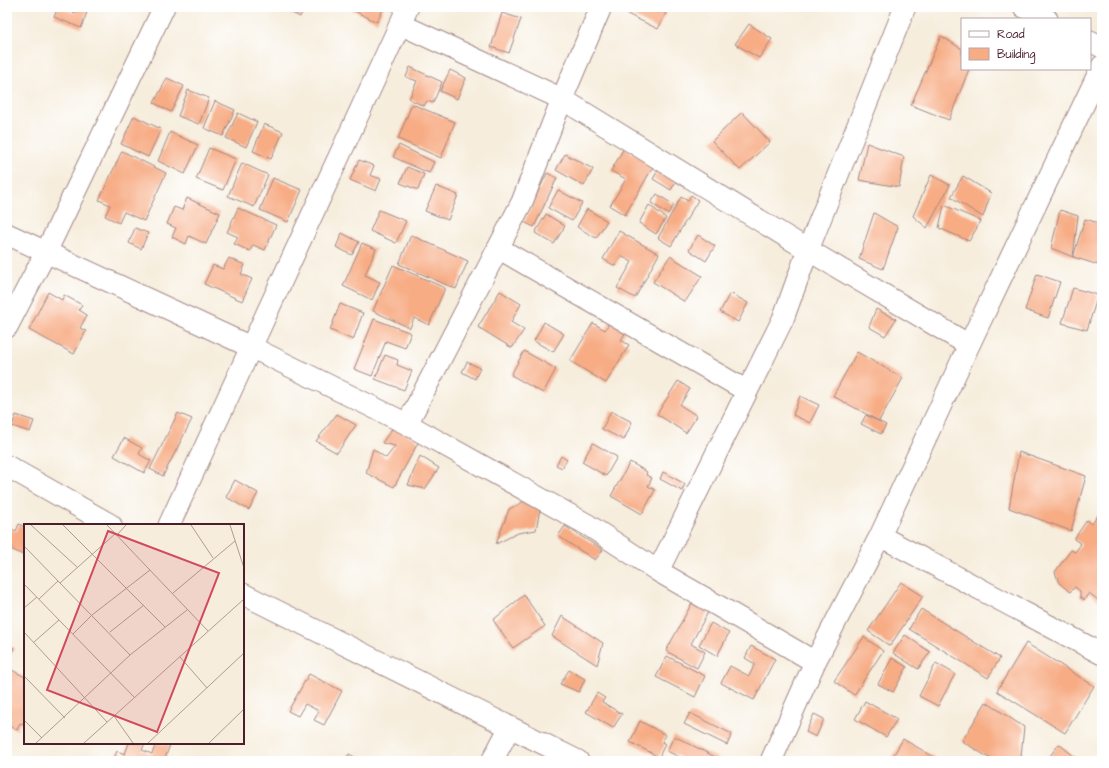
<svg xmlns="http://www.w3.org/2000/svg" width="1109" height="768" font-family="'Architects Daughter',sans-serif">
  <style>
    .building { fill: #f7ac84 }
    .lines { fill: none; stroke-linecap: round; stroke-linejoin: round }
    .minor-casing { stroke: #a08684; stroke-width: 23 }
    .minor { stroke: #fff; stroke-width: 21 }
    .inset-road { fill: none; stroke: #b19b95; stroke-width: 1 }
    .view { fill: #d1495b; fill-opacity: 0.15; stroke: #d1495b; stroke-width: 2 }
    .inset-edge { fill: none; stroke: #4a1f2b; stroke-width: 2 }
  </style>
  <rect width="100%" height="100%" fill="#fff"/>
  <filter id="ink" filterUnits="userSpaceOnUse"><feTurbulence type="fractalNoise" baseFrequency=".025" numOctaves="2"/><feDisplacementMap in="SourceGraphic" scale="8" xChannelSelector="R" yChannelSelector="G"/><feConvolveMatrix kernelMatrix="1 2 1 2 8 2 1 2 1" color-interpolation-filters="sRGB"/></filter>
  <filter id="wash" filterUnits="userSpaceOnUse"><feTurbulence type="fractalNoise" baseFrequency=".012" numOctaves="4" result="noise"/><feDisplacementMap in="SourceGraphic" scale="16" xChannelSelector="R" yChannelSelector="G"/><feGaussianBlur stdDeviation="0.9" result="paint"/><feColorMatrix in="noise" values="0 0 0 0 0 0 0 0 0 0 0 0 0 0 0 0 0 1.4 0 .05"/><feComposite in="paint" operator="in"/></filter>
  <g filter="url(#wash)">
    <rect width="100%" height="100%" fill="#f6eddc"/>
    <g id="blocks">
      <path class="building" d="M58,7L75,13L77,7H89L81,28L54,17Z
        M280,7H305L300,17Z
        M346,7H384L377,22Z
        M623,7H654L666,13L658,29L621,11Z
        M502,13L521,19L509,53L491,47Z
        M749,24L772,39L759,58L735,44Z
        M941,36L962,49V69H969L949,120L911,105Z
        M410,67L442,82L433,103L427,101L424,106L409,99L417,81L406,77Z
        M450,70L466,78L457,99L440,91Z
        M167,78L184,86L171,112L154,103Z
        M188,90L209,98L199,124L178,116Z
        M215,101L235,110L223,136L204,128Z
        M412,104L455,122L441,158L398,139Z
        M742,112L770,142L740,170L712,141Z
        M238,113L257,122L246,147L226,138Z
        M134,116L161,129L148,157L121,144Z
        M264,124L283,132L271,159L253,151Z
        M170,132L198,145L185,174L158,161Z
        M867,143L904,157L899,187L859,180Z
        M399,145L434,162L429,173L393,157Z
        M209,148L236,159L223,190L196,179Z
        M624,148L654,165L625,215L610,206L626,179L611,171Z
        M122,151L166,173L144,221L124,212L119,223L105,216L110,205L99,200Z
        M565,154L593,169L584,186L556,170Z
        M359,160L374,166L370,175L381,179L376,191L350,180Z
        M242,163L268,175L254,207L228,196Z
        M661,165L679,176L671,190L653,179Z
        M407,167L424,174L418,190L400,183Z
        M547,173L557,178L534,227L524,222Z
        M931,175L950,185L927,228L913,216Z
        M963,176L991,193L983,217L951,197Z
        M273,178L302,190L288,222L260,210Z
        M436,186L458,195L448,220L425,211Z
        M558,190L582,203L572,221L548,208Z
        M657,194L674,205L668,214L651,203Z
        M691,195L698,200L671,246L658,238L681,197L688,201Z
        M187,198L220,213L206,244L189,236L186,244L172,237L176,228L167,224L174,207L182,210Z
        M649,205L666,218L656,234L639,223Z
        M944,205L981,221L969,241L939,228Z
        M238,208L276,225L265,250L253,245L250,251L234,244L238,237L227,232Z
        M587,209L607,221L596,238L577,227Z
        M379,210L406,221L396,243L370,231Z
        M1060,210L1078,216L1073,257L1051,248Z
        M874,213L898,227L883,269L859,259Z
        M546,214L565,226L554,244L535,233Z
        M1085,219L1102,224V266L1073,257Z
        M135,228L148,233L141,249L129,243Z
        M619,231L659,254L635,298L617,288L632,262L621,256L615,266L603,259Z
        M342,233L359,242L352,255L336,247Z
        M411,235L468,261L456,289L399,264Z
        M698,235L715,246L706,261L689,250Z
        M362,243L376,249L365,275L380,282L372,300L343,286Z
        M670,256L702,276L685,302L653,282Z
        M229,258L245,265L241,274L252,279L242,301L204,284L213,265L223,269Z
        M393,265L445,288L429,325L414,318L410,328L373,311Z
        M1037,274L1060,282L1048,318L1025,310Z
        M1073,288L1098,295L1087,330L1062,323Z
        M500,291L521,304L511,322L524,330L512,348L478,327Z
        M48,292L62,300L64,295L82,305L79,310L87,315L80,328L86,331L74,354L29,330Z
        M730,293L748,303L738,322L720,312Z
        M340,304L363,313L353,340L330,330Z
        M876,309L896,319L885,336L869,327Z
        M374,319L411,333L405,348L386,341L372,376L354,369Z
        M611,320L627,330L621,340L629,345L606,383L570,361L593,323L605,330Z
        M544,322L564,334L553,352L534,341Z
        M524,351L556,369L543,393L511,375Z
        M857,352L903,378L879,421L833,396Z
        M385,355L398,360L397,365L412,371L404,390L375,379Z
        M467,362L480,368L475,379L462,372Z
        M678,381L690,389L680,405L697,416L686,433L657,414Z
        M800,396L819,405L810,423L793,415Z
        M611,411L632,422L624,440L602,429Z
        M178,413L192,419L163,476L150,469Z
        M337,414L356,425L337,453L316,441Z
        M16,415L34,421L30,432L12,426Z
        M866,415L886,425L881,434L861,424Z
        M394,426L419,441L394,487L366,473L373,449L386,458L395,446L382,443Z
        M124,438L142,448L139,454L151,461L144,473L114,456Z
        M593,443L617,457L606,476L582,462Z
        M1019,452L1086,476L1071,531L1009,508Z
        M420,456L439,468L425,489L408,485Z
        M561,456L567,460L562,468L556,465Z
        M630,462L647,472L646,475L652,478L648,486L655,490L642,514L611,496Z
        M663,472L685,484L682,491L660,479Z
        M235,480L258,493L249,510L226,497Z
        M529,499L540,509L536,530L518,533L496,544L509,509Z
        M1100,512L1102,514V603L1089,593L1084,600L1080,597V591L1075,587L1070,592L1059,583L1055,572L1071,550L1075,552L1081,544L1074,539L1087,520L1092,524Z
        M19,524L25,527V556L7,547V527L16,531Z
        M565,526L603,550L595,560L558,536Z
        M901,582L923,596L890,646L868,631Z
        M524,595L545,626L513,648L493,620Z
        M692,603L708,612L691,644L705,652L697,668L666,651Z
        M921,609L1000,658L988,678L909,629Z
        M562,616L603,643L597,665L552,636Z
        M711,623L729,633L717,656L699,645Z
        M905,635L930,652L918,669L893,653Z
        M864,637L883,651L854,695L834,681Z
        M1026,643L1094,686L1065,733L997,691Z
        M7,644L14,648L7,662Z
        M751,646L775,659L754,700L721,683L730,666L749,676L755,664L745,658Z
        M667,656L705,676L695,697L656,677Z
        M892,658L907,667L893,692L878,684Z
        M936,663L955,674L938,706L919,696Z
        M12,670L25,677V726L20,723L17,730L7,725L11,717L7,715V681Z
        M569,670L585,679L579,692L560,684Z
        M309,674L342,691L324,725L314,720L319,711L305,704L298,716L288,711Z
        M597,693L605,698L602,702L622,714L613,728L586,712Z
        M865,701L897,719L886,737L855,719Z
        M986,702L1024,727L1021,756L1029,761H994L962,741Z
        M690,713L732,734L727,745L684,724Z
        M814,714L824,719L816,737L806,732Z
        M640,721L666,735L662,742L665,744L659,757L630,742Z
        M674,736L723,761H687L667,751Z
        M903,739L941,761H890Z
        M129,743H145L142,750L152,754L156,743L170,745L164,761H113L117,751L125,754Z
        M1059,744L1080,761H1049L1047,760Z
        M349,754L362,761H345Z"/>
    </g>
  </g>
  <g filter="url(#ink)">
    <use href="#blocks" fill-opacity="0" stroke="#a08684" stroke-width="1"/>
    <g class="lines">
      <g class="minor-casing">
        <path id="minor" d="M1024,7L1047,19
          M400,24L562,99L808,250L969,345
          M1090,41L1102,47
          M7,234L253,348L407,424L588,525L658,571L815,662
          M498,248L747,391
          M7,327L46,252L164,7
          M407,424L522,202L562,99L601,7
          M7,466L111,525
          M169,525L408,7
          M880,536L1102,654
          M658,571L783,319L808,250L905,7
          M243,594L578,761
          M492,761L510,727
          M771,761L815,662L880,536L969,345L1102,66"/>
      </g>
      <use href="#minor" class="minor"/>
    </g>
  </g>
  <g transform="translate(24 524)">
    <rect width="220" height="220" fill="#f6eddc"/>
    <path class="inset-road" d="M7,1L53,43M39,1L141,103M83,1L184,107M167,1L189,34M206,1L220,44M93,11L102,1M0,22L106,131M36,59L91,10M0,60L111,174M149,69L211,17M15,75L34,57M0,84L13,73M0,108L83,198M86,108L120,81M49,110L68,91L126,46M10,118L35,96M156,133L183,164M0,152L41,194M90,192L109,219M0,196L18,214M12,219L106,131L163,86M60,219L220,75M124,219L220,129M185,219L220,185"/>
    <path class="view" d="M84,7L195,49L133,208L23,166Z"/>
    <rect width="220" height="220" class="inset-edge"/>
  </g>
  <rect width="1109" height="768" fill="none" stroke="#fff" stroke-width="24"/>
  <rect x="961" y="18" width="130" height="52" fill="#ffffff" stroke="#b7a5aa"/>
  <rect x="969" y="31" width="20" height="6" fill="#ffffff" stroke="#b7a5aa"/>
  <text x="997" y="38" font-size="12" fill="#4a1f2b">Road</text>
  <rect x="969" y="48" width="20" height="12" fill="#f7ac84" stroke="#b7a5aa"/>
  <text x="997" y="58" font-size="12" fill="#4a1f2b">Building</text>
</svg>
